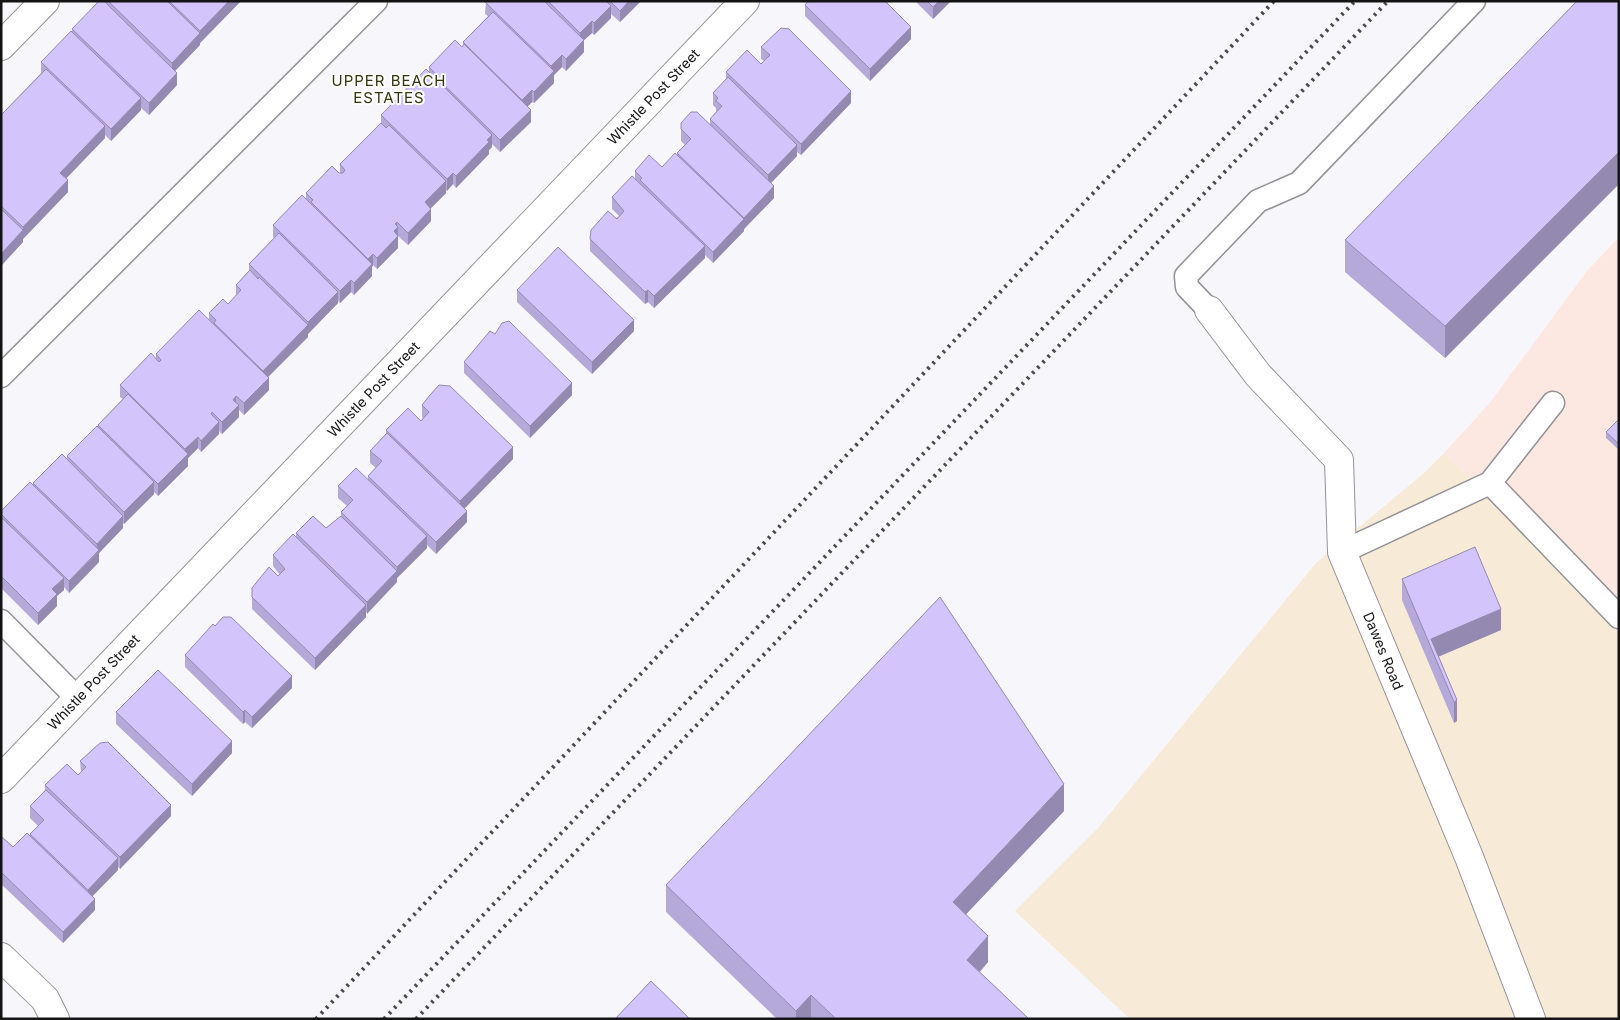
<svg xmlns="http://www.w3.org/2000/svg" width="1620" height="1020" font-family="Inter,sans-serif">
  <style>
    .commercial { fill: #fce8e1 }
    .industrial { fill: #f7ebd7 }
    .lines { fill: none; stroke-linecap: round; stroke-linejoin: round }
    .lane-casing { stroke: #949297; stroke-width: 25 }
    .street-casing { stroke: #949297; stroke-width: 30 }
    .lane { stroke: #fff; stroke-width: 22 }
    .street { stroke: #fff; stroke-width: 28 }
    .rail { stroke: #4a4a4c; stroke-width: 4; stroke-dasharray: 2.5 5; stroke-linecap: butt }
    .wall { fill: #b5a9d9 }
    .shaded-wall { fill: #9489b0 }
    .building { fill: #d3c4fc; stroke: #9489b0 }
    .labels { text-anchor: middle; stroke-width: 4; stroke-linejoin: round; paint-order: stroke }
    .street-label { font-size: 14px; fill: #141415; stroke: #fff }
    .neighbourhood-label { font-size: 15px; letter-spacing: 1px; fill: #34360d; stroke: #fff }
  </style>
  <rect width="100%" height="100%" fill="#f7f6fb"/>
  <path class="commercial" d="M1619,237V624L1444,453L1489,404L1587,271Z"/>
  <path class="industrial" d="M1444,453L1619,624V1019H1130L1015,911L1098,828L1316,563L1423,474Z"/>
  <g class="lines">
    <g class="lane-casing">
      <path id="lane" d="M1209,310L1187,287L1186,276L1258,201L1299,183L1474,1
        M1,376L376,1
        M1553,403L1490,483L1619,617
        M1342,552L1490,483
        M1,621L79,700"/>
    </g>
    <g class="street-casing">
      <g id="street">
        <path d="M1,46L45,1"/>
        <path id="s1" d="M1209,310L1258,375L1339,460L1342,552L1469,857L1531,1019"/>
        <path id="s2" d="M1,779L745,1"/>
        <path d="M1,957L45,999L55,1019"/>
      </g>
    </g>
    <use href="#lane" class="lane"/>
    <use href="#street" class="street"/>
    <path class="rail" d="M316,1019L1274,1
      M384,1019L1355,1
      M416,1019L1388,1"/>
  </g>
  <path class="wall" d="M105,1H241L200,43V45L175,71L177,85L149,115L141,108V110L111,141L105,135V138L66,178L68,192L23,239V242L1,266V115L41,73V62L72,32V29L105,3Z
    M486,1H641L620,22L611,14V18L594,35L592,33L584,40V52L566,71L562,67L554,75V83L534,103L532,102L527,107L531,122L500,152L492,144V147L489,150V154L456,188L453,184L447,191L446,190V193L431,208V221L408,245L398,236V248L377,269L373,265L372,267V276L354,295L351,292L340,303L338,301V303L308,334V337L268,377L269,390L244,415L239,410V417L222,434L219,431V434L201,452L198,448L188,458V466L158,496L154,492V494L124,524L123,523V528L99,553V562L69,593L64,587V590L57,596V606L38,625L1,588V511L33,486V483L67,458V456L98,427V425L123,399L120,397V385L156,358V354L209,319V313L228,304L236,295V285L249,271V264L274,238L273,237V225L306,200V193L340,173V164L381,123V115L429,73V67L462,47L463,46V42L488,16L485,14Z
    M915,1H951L933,19Z
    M1619,1V184L1445,358L1345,272V240Z
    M805,5L911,39L870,81L805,16Z
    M761,47L851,103L801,155L797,152V156L771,183L774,198L744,229V231L713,263L705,255V258L654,308L648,302L645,304L590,251V239L619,216L612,209V197L635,179V171L662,167L677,155V153L685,145L681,141V123L710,125V119L716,112V108L713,105V93L726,79V72L761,64L764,61L761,59Z
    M517,290L634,331L592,374L517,302Z
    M495,334L572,395L530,438L464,373V362Z
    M422,405L513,459L464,509L467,522L436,554L427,545V548L397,578V582L366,613V617L315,670L252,609V588L278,576L280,575L273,566V555L296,536V533L326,528L341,516V512L347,506L338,498V486L368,479V476L376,468L370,463V451L386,434V430L421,421L423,418L422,417Z
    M1619,419V450L1606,438V432Z
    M1402,579L1501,630L1438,657L1457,700V721L1454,723L1402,600Z
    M185,655L292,688L252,728L245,722L243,724L185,667Z
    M116,712L232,753L192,796L116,724Z
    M80,761L171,816L120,869L118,867V870L92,896L95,910L63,943L1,884V836L13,847L30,836V834L38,826L30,818V806L45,790V785L78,775L81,773Z
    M1064,811L966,914L988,962L980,972L1029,1019H777L666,912V885Z"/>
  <path class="shaded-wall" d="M229,1H241L200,43V31Z
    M629,1H641L620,22V11Z
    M939,1H951L933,19V7Z
    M611,6V18L594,35V23Z
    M592,21V33L580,44V33Z
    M911,27V39L870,81V69Z
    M200,33V45L172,74V63Z
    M584,40V52L566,71V59Z
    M562,55V67L554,75V83L534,103V92L551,74V66Z
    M177,73V85L149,115V103Z
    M532,90V102L522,112V100Z
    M851,91V103L801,155V144Z
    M141,98V110L111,141V129Z
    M531,110V122L500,152V140Z
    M105,126V138L60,185V173Z
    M492,135V147L489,150V154L456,188V176L487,140Z
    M797,145V156L768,186V175Z
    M1619,152V184L1445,358V326Z
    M453,173V184L447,191V179Z
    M68,180V192L23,239V242L1,266V254L23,230V227Z
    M446,181V193L425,214V202Z
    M774,186V198L744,229V218Z
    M431,209V221L408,245V233Z
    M744,219V231L713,263V252Z
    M397,222V229L398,227V248L377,269V258L394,231L395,224Z
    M705,246V258L654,308V296Z
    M373,254V265L372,267V276L354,295V283L368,268V259Z
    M351,280V292L340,303V291Z
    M648,290V302L645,304V292Z
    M338,292V303L308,334V337L263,382V371L308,325V322Z
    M634,320V331L592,374V362Z
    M269,378V390L244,415V403Z
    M572,383V395L530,438V426Z
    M236,396V408L233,400Z
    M239,405V417L222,434V422Z
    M219,422V434L201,452V441Z
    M198,437V448L188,458V466L158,496V484L185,457V449Z
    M513,447V459L460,513V501Z
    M154,482V494L124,524V512Z
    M467,511V522L436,554V542Z
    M123,516V528L99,553V562L69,593V581L97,553V544Z
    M427,536V548L397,578V582L367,614V602L397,571V567Z
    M64,578V590L57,596V606L38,625V613L52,589Z
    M366,605V617L315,670V658Z
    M1501,609V630L1435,658L1431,639Z
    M292,676V688L252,728V717Z
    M1457,700V721L1454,723V702Z
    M245,710V722L243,724V712Z
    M232,741V753L192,796V784Z
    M1064,784V811L953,928V902Z
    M171,805V816L120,869V857Z
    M118,858V870L88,901V890Z
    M95,899V910L63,943V932Z
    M988,936V962L967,986V960Z
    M811,995V1019H796V1011Z"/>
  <path class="building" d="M99,1H104L177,73L149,103L72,29Z
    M108,1H167L200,33L172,63Z
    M169,1H229L200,31Z
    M486,1H544L584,40L566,59L562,55L551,66L485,2Z
    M548,1H606L611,6L594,23L592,21L580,33Z
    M610,1H629L620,11Z
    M808,1H885L911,27L870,69L805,5Z
    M927,1H939L933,7Z
    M1577,1H1619V152L1445,326L1345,240Z
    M493,12L554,71L534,92L532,90L522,100L463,42Z
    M781,28L789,29L851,91L801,144L726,72L747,50L761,64L770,55L761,47Z
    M71,31L141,98L111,129L41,62Z
    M455,40L462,47L464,44L531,110L500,140L435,76L436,74L429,67Z
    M46,69L105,126L60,173L68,180L23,227L1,206V115Z
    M426,69L492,135L487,140L489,142L456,176L453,173L447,179L381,115Z
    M728,77L797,145L768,175L710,119L722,106L716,101L718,98L713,93Z
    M691,112H697L774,186L744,218L677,153L691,139L681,129V123Z
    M381,123L386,128L389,125L446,181L425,202L431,209L408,233L397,222L395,224L398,227L394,231L398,236L377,258L373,254L368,259L311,202L313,200L306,193L332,166L339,173H343L345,170L340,164Z
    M675,153L744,219L713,252L640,180L642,178L635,171L649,155L662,167Z
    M632,176L705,246L654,296L648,290L645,292L590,239L591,230L608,211L617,219L624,211L612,197Z
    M302,195L372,264L354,283L351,280L340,291L273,225Z
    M1,209L23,230L1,254Z
    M279,233L338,292L308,322L249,264Z
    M558,247L634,320L592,362L517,290Z
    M250,270L258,279L259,277L308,325L263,371L214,323L216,320L209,313L223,299L228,304L241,290L236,285Z
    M199,310L269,378L244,403L236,396L233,400L239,405L222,422L212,412L211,414L219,422L201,441L198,437L185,449L120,385L151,353L159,362L161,360L156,354Z
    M509,321L572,383L530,426L464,362L490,331L495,334L502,323Z
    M439,385L450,386L513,447L460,501L386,430L408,408L421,421L429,412L422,405L430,395Z
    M128,394L188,454L158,484L98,425Z
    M1619,419V444L1606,432Z
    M97,426L154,482L124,512L67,456Z
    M387,433L467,511L436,542L368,476L382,461L370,451Z
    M62,454L123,516L97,544L33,483Z
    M356,468L427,536L397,567L341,512L353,500L338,486Z
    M30,482L99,550L69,581L1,514V511Z
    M313,516L326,528L341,516L397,571L367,602L296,533Z
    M1,517L64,578L52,589L57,594L38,613L1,576Z
    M293,534L366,605L315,658L252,597V588L269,567L278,576L285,569L273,555Z
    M1475,547L1501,609L1431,639L1457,700L1454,702L1402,579Z
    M940,597L1064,784L953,902L988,936L967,960L1029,1019H836L811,995L796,1011L666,885Z
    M223,617H231L292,676L252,717L245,710L243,712L185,655L213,624L215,626Z
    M158,670L232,741L192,784L116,712Z
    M108,742L171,805L120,857L45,785L67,764L78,775L86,767L80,761L100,743Z
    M46,790L118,858L88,890L30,834L44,820L30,806Z
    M27,833L95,899L63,932L1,872V836L13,847Z
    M651,981L690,1019H615Z"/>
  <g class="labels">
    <g class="street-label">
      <text dy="5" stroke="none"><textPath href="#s2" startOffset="944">Whistle Post Street</textPath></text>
      <text dy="5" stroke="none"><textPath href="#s2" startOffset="539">Whistle Post Street</textPath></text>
      <text dy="5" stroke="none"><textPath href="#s1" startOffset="398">Dawes Road</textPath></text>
      <text dy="5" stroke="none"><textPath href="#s2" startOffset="134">Whistle Post Street</textPath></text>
    </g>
    <g class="neighbourhood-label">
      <text x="389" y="86">UPPER BEACH<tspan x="389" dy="17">ESTATES</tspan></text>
    </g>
  </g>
  <rect width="1620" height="1020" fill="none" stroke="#141415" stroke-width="5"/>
</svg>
